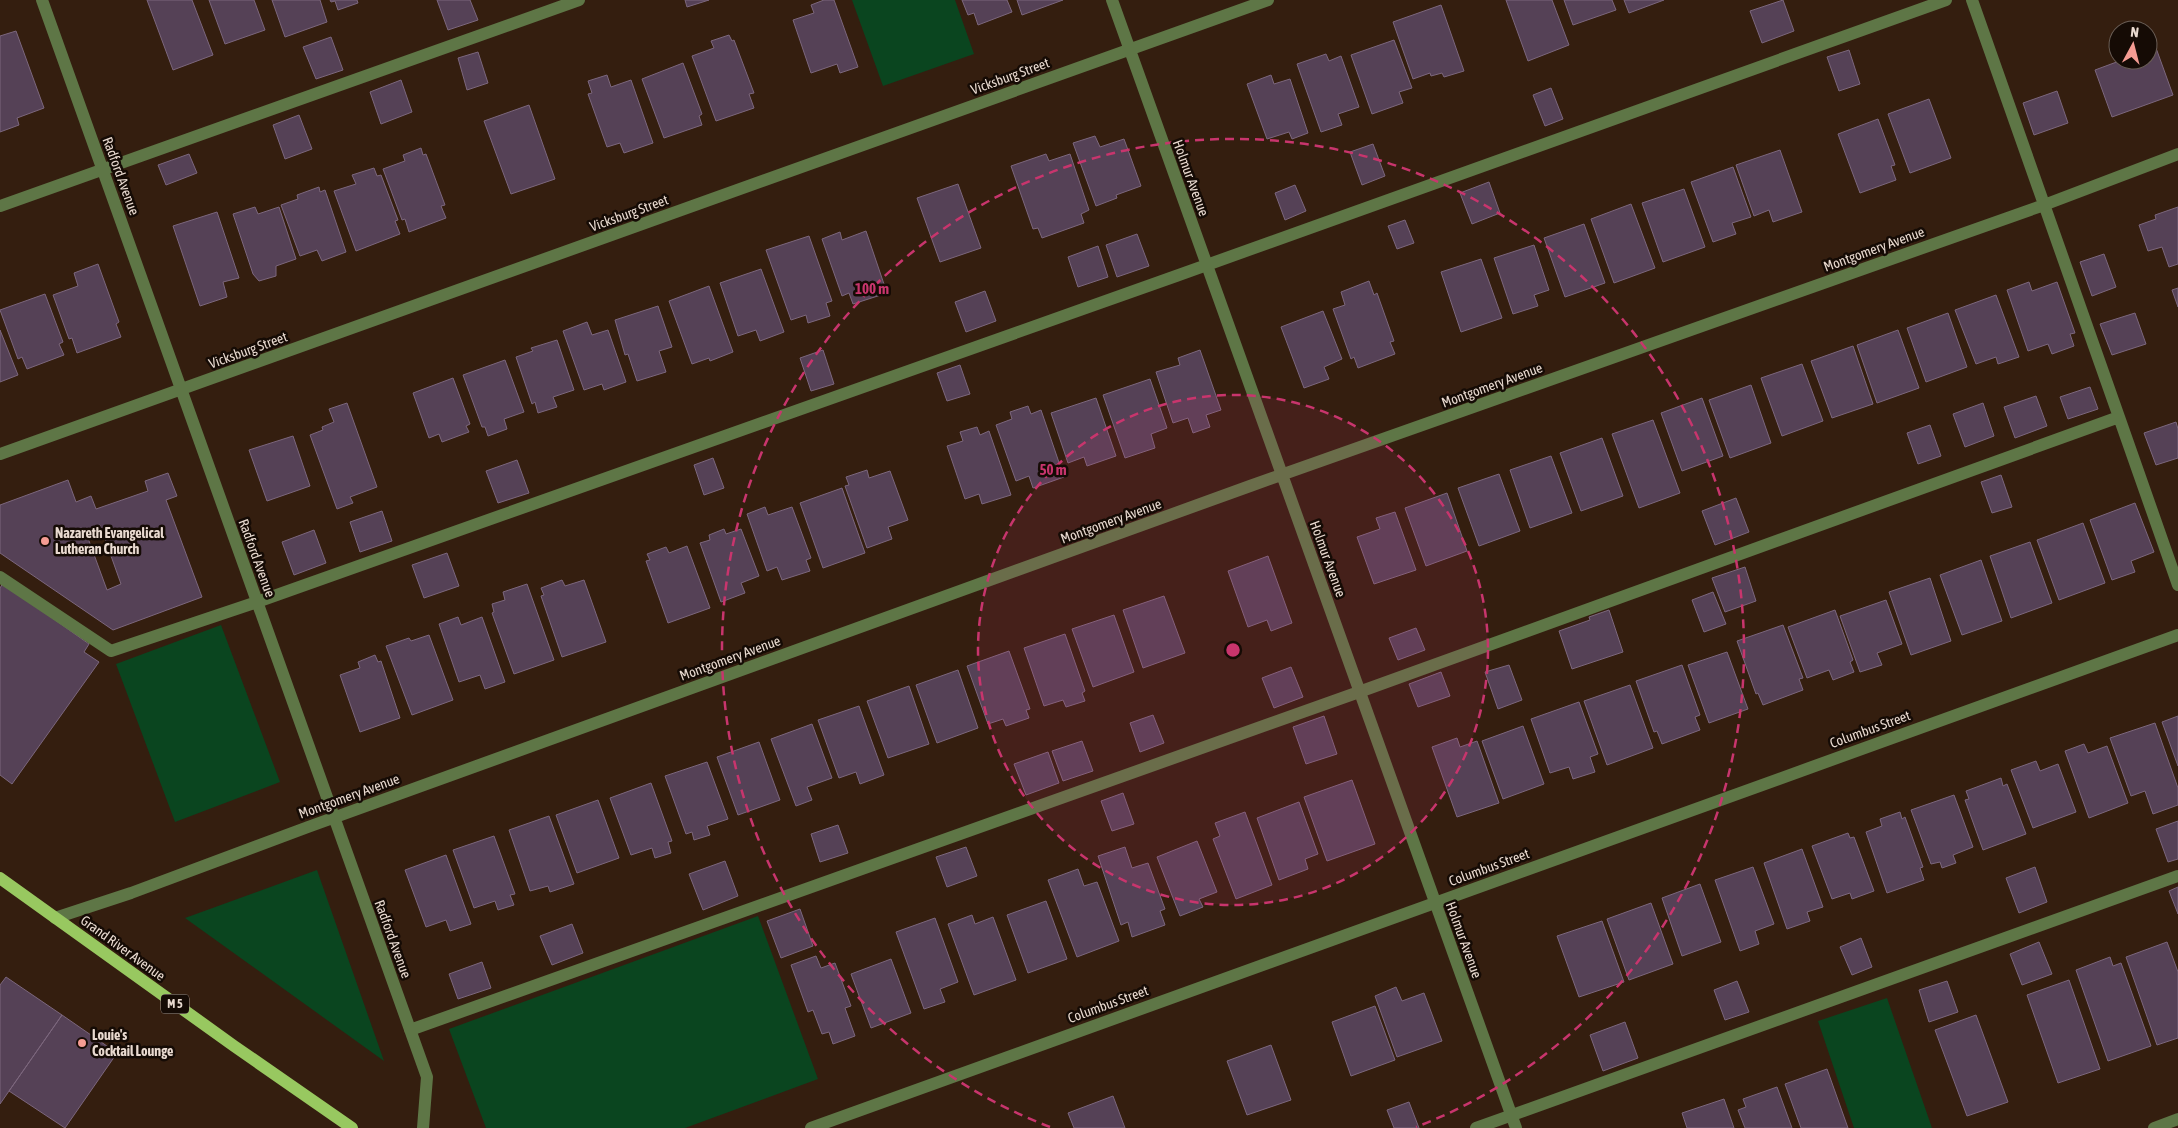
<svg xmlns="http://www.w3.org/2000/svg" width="2178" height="1128" font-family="'Asap Condensed',sans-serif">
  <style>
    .green { fill: #0a451f }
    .building { fill: #554156; stroke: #7c677d; fill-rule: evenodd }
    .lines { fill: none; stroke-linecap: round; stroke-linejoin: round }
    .minor { stroke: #5e7646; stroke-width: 12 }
    .major { stroke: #98c860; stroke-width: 12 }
    .ring { fill: none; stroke: #c8356d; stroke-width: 2.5; stroke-dasharray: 9 6 }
    .poi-dot { fill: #f59c93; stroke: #150b05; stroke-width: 2 }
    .labels { text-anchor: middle; stroke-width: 5; stroke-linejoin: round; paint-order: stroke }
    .shield { fill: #150b05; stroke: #a99c93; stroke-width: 1 }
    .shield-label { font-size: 12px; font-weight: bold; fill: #e9dad0 }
    .street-label { font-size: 14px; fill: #e9dad0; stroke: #150b05 }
    .poi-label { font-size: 14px; font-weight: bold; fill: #e9dad0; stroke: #150b05; text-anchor: start }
    .centre { fill: #c8356d; stroke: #150b05; stroke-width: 2.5 }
    .ring-label { font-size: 15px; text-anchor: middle; font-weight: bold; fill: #c8356d; stroke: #150b05; stroke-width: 5; stroke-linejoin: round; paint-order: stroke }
  </style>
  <rect width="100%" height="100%" fill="#341e0f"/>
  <path class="green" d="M852,0H955L974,54L883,86Z
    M221,625L280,782L175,822L116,664Z
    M317,870L384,1061L185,918Z
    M758,916L818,1079L685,1128H486L449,1029Z
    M1887,998L1932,1128H1854L1818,1021Z"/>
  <path class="building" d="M147,0H192L213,55L173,70Z
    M209,0H254L265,30L225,44Z
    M272,0H320L327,22L285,37Z
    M330,0H357L358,3L338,10L335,1L331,2Z
    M437,0H470L478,20L448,30Z
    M685,0H709L687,7Z
    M824,0H834L858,67L840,73L837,64L811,73L793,20L814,13L811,5Z
    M962,0H1007L1012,12L978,25L974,13L968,15Z
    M1017,0H1063L1022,15Z
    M1506,0H1552L1569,45L1528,61Z
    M1564,0H1612L1616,10L1573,25Z
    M1624,0H1664L1629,13Z
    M1783,0L1794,31L1762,43L1750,11Z
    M1441,5L1464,71L1444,77L1442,73L1431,76L1430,73L1413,79L1393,22Z
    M16,31L44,108L17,118L19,125L0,132V36Z
    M729,35L732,41L734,40L754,93L749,94L754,108L716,121L692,56L714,48L711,41Z
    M331,37L343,70L316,79L303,47Z
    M1394,40L1412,88L1399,92L1403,103L1372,114L1351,55Z
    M2156,48L2173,95L2112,117L2095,70L2122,60H2148V50Z
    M1849,50L1860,84L1839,91L1827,57Z
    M478,52L488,83L467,90L458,58Z
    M1326,54L1329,61L1341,56L1359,107L1338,114L1342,125L1321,132L1297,64Z
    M683,63L702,114L699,116L702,125L664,138L642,79Z
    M607,75L611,87L631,80L653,143L624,153L620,143L607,147L588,94L592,93L588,81Z
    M1271,75L1274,84L1290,79L1308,133L1292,139L1289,132L1267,139L1247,84Z
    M401,80L412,112L381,124L370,92Z
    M1551,88L1563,119L1545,126L1533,95Z
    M2057,91L2068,123L2034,135L2023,103Z
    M1929,99L1951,158L1910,173L1888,114Z
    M529,105L555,179L511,194L484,121Z
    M299,115L312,149L285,159L273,125Z
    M1878,119L1895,165L1891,166L1896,180L1860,193L1838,134Z
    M1095,136L1100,147L1124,139L1141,186L1116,195L1117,198L1096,206L1073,143Z
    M1373,144L1385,176L1362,185L1350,152Z
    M421,148L423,155L426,154L445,205L441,206L446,218L409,232L405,219L402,220L383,169L405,161L403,155Z
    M1780,150L1802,212L1773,222L1769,210L1754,216L1736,165Z
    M189,154L197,173L166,185L158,165Z
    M1046,154L1049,161L1070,154L1089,210L1081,214L1084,223L1042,238L1038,228L1033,229L1011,166Z
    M1733,167L1751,217L1732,223L1736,234L1713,242L1691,182Z
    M374,168L377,176L381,175L398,220L395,221L400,234L356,251L334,191L356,184L352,175Z
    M1489,182L1500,213L1472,224L1460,193Z
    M958,184L981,248L940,262L917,198Z
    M1295,185L1306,211L1285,220L1275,193Z
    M319,187L320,192L325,190L346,252L322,261L317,250L300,256L281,205L298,199L297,195Z
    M1684,189L1705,247L1663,262L1642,203Z
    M1631,204L1655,268L1614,283L1591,219Z
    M255,207L258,214L279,207L296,259L276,266V276L259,281L253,274L233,214Z
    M2178,207V264L2169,267L2162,247L2148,251L2139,225L2156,219L2155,215Z
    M217,212L239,278L223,282L227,297L200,306L173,226Z
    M1405,220L1414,243L1397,249L1388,226Z
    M1584,224L1605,283L1565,297L1544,238Z
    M866,231L887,293L853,304L849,293L842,296L822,239L840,232L842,240Z
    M1137,234L1149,266L1117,277L1106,245Z
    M809,236L832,301L826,303L830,316L808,323L806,315L791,320L766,250Z
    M1534,245L1549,290L1534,295L1538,306L1513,314L1494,258Z
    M1098,246L1108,277L1078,287L1068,257Z
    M2104,254L2116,287L2092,296L2080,262Z
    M1481,259L1502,318L1461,332L1441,272Z
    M98,264L119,322L116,324L121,337L77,353L72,338L69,339L53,295L78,286L74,273Z
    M761,269L784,332L760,341L756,330L738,336L720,283Z
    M1369,281L1374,295L1377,293L1394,341L1390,342L1395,354L1358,368L1354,357L1351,359L1333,309L1345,305L1341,292Z
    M2029,282L2032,291L2057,282L2075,333L2070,334L2074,346L2052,354L2048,344L2028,351L2007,290Z
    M709,286L733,352L710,361L709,358L692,364L669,301Z
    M2178,288V307L2172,290Z
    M985,291L996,321L966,332L955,302Z
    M45,294L63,342L59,344L64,355L27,369L22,357L18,359L0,310Z
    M1996,295L2019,357L1998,364L1996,357L1976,364L1955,310Z
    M658,306L672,347L659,351L666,372L637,381L628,354L625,355L615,320Z
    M1323,311L1342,359L1324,367L1329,379L1304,388L1281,327Z
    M1948,313L1967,367L1926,382L1907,328Z
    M2135,313L2146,344L2112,355L2100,324Z
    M587,322L592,335L608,330L626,382L604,390L602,384L584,390L563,331Z
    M0,330L18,375L0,382Z
    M1898,330L1919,388L1877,403L1857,345Z
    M557,340L574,390L553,397L557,407L538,413L535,402L532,404L516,357L533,351L531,348Z
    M1853,346L1873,404L1832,418L1811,361Z
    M823,350L834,384L811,391L800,358Z
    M1200,350L1221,410L1206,415L1210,427L1193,433L1188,418L1173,423L1156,372L1180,365L1178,358Z
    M505,360L524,412L504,419L507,429L488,436L485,427H482L463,375Z
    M1802,364L1823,421L1782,436L1761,378Z
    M960,365L970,394L947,401L937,373Z
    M453,378L470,424L466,426L469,432L442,442L439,434L429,438L413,393Z
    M1150,379L1167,428L1151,434L1155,448L1125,458L1103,395Z
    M1751,385L1771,443L1730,458L1709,400Z
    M2090,387L2098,409L2068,419L2060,397Z
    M2036,396L2047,426L2015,438L2004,407Z
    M1096,398L1116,456L1087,466L1084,457L1068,463L1051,413Z
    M1702,398L1723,456L1682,471L1661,413Z
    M347,403L377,487L350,497L353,503L337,509L310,435L323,430L322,427L334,422L329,409Z
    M1983,403L1994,436L1965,447L1953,414Z
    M1028,406L1031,414L1041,410L1064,477L1033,488L1029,476L1016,481L996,425L1012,419L1010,412Z
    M1653,420L1680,493L1639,508L1612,434Z
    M2176,422L2178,429V458L2156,465L2144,433Z
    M1930,425L1941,456L1918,464L1907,433Z
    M977,427L980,435L989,431L1011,495L982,504L979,494L965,499L947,446L963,441L960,432Z
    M293,436L310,486L267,501L249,450Z
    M1602,438L1623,496L1581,511L1560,453Z
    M1551,456L1572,513L1530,528L1510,470Z
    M713,458L724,488L704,495L694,465Z
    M517,460L529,493L498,503L486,471Z
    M867,470L869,478L890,471L908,520L888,527L892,539L867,548L845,486L849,485L846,477Z
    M168,473L177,496L166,500L202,597L113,630L0,553V505L68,480L76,502L91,496L96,509L148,491L145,481ZM100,525L121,584L107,590L85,530Z
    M1499,474L1520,531L1479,546L1458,488Z
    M2001,475L2012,507L1992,513L1981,482Z
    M842,488L865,553L823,568L800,503Z
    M1447,493L1467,551L1426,566L1405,508Z
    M1736,498L1749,532L1715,545L1702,511Z
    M2135,503L2154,552L2131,561L2135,572L2112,580L2090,520Z
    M765,507L768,515L792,507L811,558L806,560L810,571L782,580L777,567L767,571L747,514Z
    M382,511L392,541L360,552L350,522Z
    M1395,512L1416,570L1374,584L1357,537L1380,529L1376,518Z
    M2083,523L2105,583L2059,600L2037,540Z
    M724,529L726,534L741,529L759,576L741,583L745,593L721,602L700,543L710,540L709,535Z
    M314,530L326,563L294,575L282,542Z
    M2030,542L2052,603L2011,618L1990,556Z
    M687,546L710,608L668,623L646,561L650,560L647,554L666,547L669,553Z
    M447,553L459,586L424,598L412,565Z
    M1268,556L1292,623L1271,631L1267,620L1248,627L1228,571Z
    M1981,560L2002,621L1962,635L1940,575Z
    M1745,567L1756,601L1725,612L1712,578Z
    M1930,578L1951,641L1911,655L1889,592Z
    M562,580L565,586L584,580L606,642L562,657L541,596L544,595L541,588Z
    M3,583L89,644L84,652L99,662L12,784L0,775V588Z
    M527,584L554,660L514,674L492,613L494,612L492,604L505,600L503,592Z
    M1713,592L1726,624L1704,632L1692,600Z
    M1164,596L1185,653L1143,668L1123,610Z
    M1886,600L1902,644L1877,653L1882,665L1860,672L1840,616Z
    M1609,610L1623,652L1572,669L1559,631L1590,620L1589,617Z
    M1835,610L1853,660L1850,662L1854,672L1833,680L1829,670L1807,678L1788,627Z
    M1114,615L1134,672L1093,687L1072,629Z
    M458,617L461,625L482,617L505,682L485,689L480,675L459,682L439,624Z
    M1783,625L1803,678L1799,679L1803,690L1763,705L1758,693L1756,694L1737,641Z
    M1416,628L1425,650L1398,660L1389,638Z
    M1065,634L1085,691L1082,693L1085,701L1066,707L1063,700L1044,706L1024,648Z
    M429,635L453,700L412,715L386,646L409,638L411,641Z
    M1009,651L1030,709L1026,710L1029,718L1006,726L1003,719L988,724L967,666Z
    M1727,652L1748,709L1709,723L1688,665Z
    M375,655L378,662L381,661L400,718L360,732L340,675L360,668L358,662Z
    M1509,665L1522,700L1498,709L1485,672Z
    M1682,665L1700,715L1695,717L1700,730L1662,744L1657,731L1654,732L1636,681Z
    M1291,667L1303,697L1274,708L1262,678Z
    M958,670L978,728L937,743L916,685Z
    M1441,672L1450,696L1418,707L1409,684Z
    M1630,685L1653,748L1607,765L1584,701Z
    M909,686L929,744L888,758L867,701Z
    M1579,702L1598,754L1590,757L1595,772L1573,779L1569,767L1550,773L1531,719Z
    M859,706L884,775L860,784L856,772L839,778L818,720Z
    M1153,715L1164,743L1140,752L1130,723Z
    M1324,716L1337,754L1306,764L1293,727Z
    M2178,716V766L2162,722Z
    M2155,723L2178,788V805L2153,814L2145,791L2131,796L2110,738Z
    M812,724L832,778L807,787L812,800L796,806L771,739Z
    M1523,726L1544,784L1503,799L1482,741Z
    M1457,738L1460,747L1477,741L1499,803L1457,817L1432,747Z
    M1082,741L1093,771L1063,781L1052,751Z
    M759,742L780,800L738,815L717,757Z
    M2084,744L2088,753L2107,746L2128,803L2089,818L2065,751Z
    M1048,752L1059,783L1026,795L1014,764Z
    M2036,761L2040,771L2058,764L2076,812L2033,828L2011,770Z
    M707,762L728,819L707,826L710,835L694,840L692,832L686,834L665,776Z
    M2001,778L2003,786L2007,784L2026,834L1983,850L1965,800L1969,799L1966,791Z
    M1352,780L1375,844L1327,861L1304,797Z
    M651,783L672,841L668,842L671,853L655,858L652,848L631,855L610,798Z
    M1123,793L1134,824L1112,831L1101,801Z
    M1954,795L1973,847L1953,855L1956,863L1942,868L1940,862L1931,864L1911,810Z
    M598,800L619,858L577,873L556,815Z
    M1299,802L1318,854L1305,859L1308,869L1279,880L1257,818Z
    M1245,812L1272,885L1236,899L1213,839L1220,836L1215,823Z
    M1900,812L1902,819L1905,817L1923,867L1920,868L1924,880L1887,893L1866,832L1882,826L1880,819Z
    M549,816L574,884L550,892L548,886L530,891L509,830Z
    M2178,821V859L2168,862L2156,829Z
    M838,825L848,853L820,862L811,834Z
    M1848,833L1850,838L1854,837L1874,891L1852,899L1850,893L1832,899L1812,846Z
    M494,836L515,894L510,895L514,905L498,910L495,901L474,908L453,850Z
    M1197,841L1217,892L1199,899L1203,907L1180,916L1157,857Z
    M966,847L977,876L947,887L936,857Z
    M1125,847L1132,868L1148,863L1165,909L1160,911L1165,925L1132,937L1128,922L1121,925L1098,856Z
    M1802,849L1823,907L1807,912L1810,921L1787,929L1764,863Z
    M446,855L471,924L450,931L446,920L426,927L405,870Z
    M725,861L738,896L703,910L689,874Z
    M1753,867L1774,924L1755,931L1759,944L1740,951L1715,880Z
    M2035,867L2047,902L2019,913L2006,878Z
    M1078,869L1084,886L1097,882L1119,941L1077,957L1048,880Z
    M1700,884L1721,942L1682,956L1662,898Z
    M2178,887V914L2169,891Z
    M1046,901L1067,959L1028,973L1007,915Z
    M1651,903L1673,964L1629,980L1607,919Z
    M800,909L813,946L781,958L767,921Z
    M972,915L975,924L993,917L1016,980L974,995L948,924Z
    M935,918L958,982L940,989L945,1002L924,1009L896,932Z
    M1602,921L1624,982L1579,997L1557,936Z
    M572,924L583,953L552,965L540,936Z
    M1861,938L1872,967L1852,975L1840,947Z
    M2039,942L2052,974L2022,985L2010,954Z
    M2167,942L2178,972V1038L2157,1045L2126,957Z
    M816,956L821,968L835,963L851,1006L845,1008L855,1036L833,1044L829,1032L822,1034L813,1010L808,1012L791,965Z
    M2110,957L2113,966L2121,963L2151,1046L2108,1061L2076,970Z
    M891,959L911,1013L871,1028L851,974Z
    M482,962L491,988L458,999L449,974Z
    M6,977L62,1015L0,1104V985Z
    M2069,980L2100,1069L2058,1083L2027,995Z
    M1737,981L1749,1012L1725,1020L1714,990Z
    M1947,981L1958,1012L1929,1022L1919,990Z
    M1396,987L1402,1001L1424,993L1442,1041L1397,1057L1375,996Z
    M1375,1006L1395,1060L1351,1076L1332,1022Z
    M62,1015L117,1053L65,1128L9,1091Z
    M1976,1015L2008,1102L1967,1116L1935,1030Z
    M1625,1022L1638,1058L1603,1071L1590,1035Z
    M1271,1045L1291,1100L1247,1115L1227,1061Z
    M1827,1069L1848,1128H1801L1785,1084Z
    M1777,1087L1792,1128H1745L1738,1110L1746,1107L1743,1099Z
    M1113,1096L1125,1128H1074L1068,1113Z
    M1724,1099L1734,1128H1687L1682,1113Z
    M1409,1102L1419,1128H1394L1387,1110Z"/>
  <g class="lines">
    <path class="minor" d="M42,0L427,1077L423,1128
      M1112,0L1516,1128
      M0,206L579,0
      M2119,417L2178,585
      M0,454L1268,0
      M0,577L111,651L257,602L1176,276L1946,0
      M55,918L131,893L308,827L1250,486L2044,205L2178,154
      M410,1030L1359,692L2119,417L1972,0
      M811,1128L2178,635
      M1476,1128L2178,876
      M2154,1128L2178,1119"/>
    <path class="major" d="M0,878L234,1046L352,1128"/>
  </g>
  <circle cx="1233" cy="650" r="255" fill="#c8356d" fill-opacity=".12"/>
  <g class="ring">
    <circle cx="1233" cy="650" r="255"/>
    <path d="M1050 1127A511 511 0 1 1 1416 1127"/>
  </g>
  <g class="poi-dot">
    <circle cx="45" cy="541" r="5"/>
    <circle cx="82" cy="1043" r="5"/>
  </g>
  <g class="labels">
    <rect class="shield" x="161" y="994.5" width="28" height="19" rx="4"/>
    <g class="shield-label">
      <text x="175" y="1008">M 5</text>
    </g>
    <g class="street-label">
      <text transform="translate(1010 76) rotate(-20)" y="5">Vicksburg Street</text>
      <text transform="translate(121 176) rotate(70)" y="5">Radford Avenue</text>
      <text transform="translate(1191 178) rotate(70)" y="5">Holmur Avenue</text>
      <text transform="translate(629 213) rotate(-20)" y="5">Vicksburg Street</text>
      <text transform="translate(1874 249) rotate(-20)" y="5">Montgomery Avenue</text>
      <text transform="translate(248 350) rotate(-20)" y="5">Vicksburg Street</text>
      <text transform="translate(1492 385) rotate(-20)" y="5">Montgomery Avenue</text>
      <text transform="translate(1111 521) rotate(-20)" y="5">Montgomery Avenue</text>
      <text transform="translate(257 558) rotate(70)" y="5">Radford Avenue</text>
      <text transform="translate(1328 559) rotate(70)" y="5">Holmur Avenue</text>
      <text transform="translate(730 658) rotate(-20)" y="5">Montgomery Avenue</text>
      <text transform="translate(1870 729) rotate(-20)" y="5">Columbus Street</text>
      <text transform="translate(349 796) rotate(-20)" y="5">Montgomery Avenue</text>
      <text transform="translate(1489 867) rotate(-20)" y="5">Columbus Street</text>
      <text transform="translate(393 939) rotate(70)" y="5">Radford Avenue</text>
      <text transform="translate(1464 940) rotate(70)" y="5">Holmur Avenue</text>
      <text transform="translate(123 948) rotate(36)" y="5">Grand River Avenue</text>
      <text transform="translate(1108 1004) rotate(-20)" y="5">Columbus Street</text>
    </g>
    <g class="poi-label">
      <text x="55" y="538">Nazareth Evangelical<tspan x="55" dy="16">Lutheran Church</tspan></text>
      <text x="92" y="1040">Louie's<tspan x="92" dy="16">Cocktail Lounge</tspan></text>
    </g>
  </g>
  <circle cx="1233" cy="650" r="8" class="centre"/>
  <g class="ring-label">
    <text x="872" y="294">100 m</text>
    <text x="1053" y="475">50 m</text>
  </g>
  <g transform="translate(2133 45) rotate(7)"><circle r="24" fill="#150b05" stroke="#6a5e56"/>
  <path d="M0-4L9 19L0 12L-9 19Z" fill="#f59c93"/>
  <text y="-8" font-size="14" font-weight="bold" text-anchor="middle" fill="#e9dad0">N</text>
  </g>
</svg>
